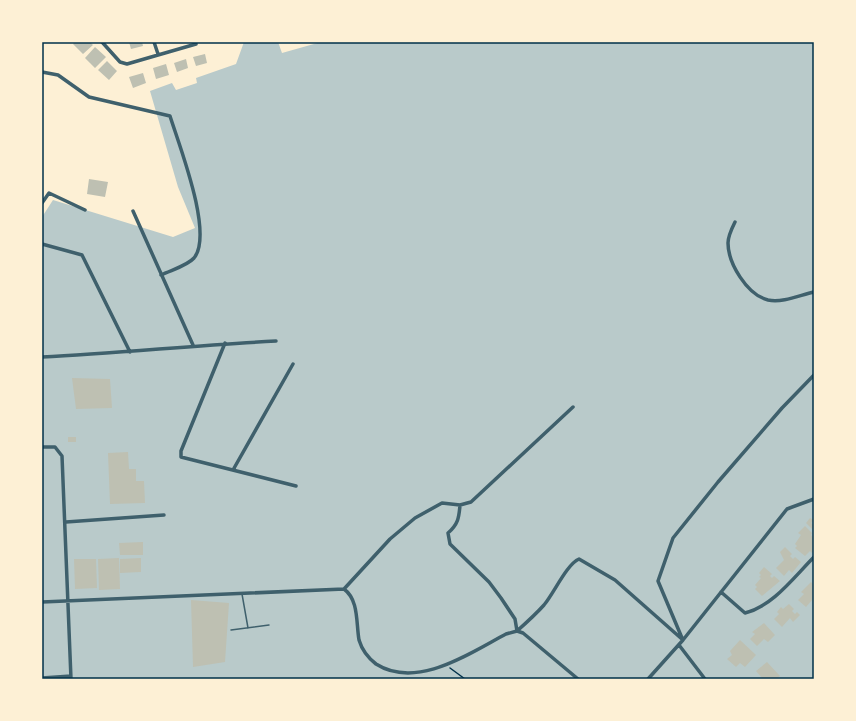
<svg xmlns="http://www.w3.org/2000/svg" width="856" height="721" font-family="Raleway,sans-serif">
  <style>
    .green { fill: #b9caca }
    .building { fill: #bec0b2 }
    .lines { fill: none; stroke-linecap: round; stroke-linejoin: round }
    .path { stroke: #003049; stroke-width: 1.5 }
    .service { stroke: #3f606c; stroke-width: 1.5 }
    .minor { stroke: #3f606c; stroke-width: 3.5 }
    .neatline { fill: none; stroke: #003049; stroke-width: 1.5 }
  </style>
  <rect width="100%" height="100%" fill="#fdf0d5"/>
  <path class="green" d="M244,42H278L282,53L321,42H814V679H42V217L53,200L173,237L195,228L178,187L150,91L172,83L176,90L197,83L196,78L236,64Z"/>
  <path class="building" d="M75,42H90L93,45L83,54L73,44Z
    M129,42H142L143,46L131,49Z
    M95,47L106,57L95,68L85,58Z
    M205,54L207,63L196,66L193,57Z
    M186,59L188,68L177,72L174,63Z
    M107,61L117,71L109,80L98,70Z
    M166,64L169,75L156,79L153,68Z
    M143,73L146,83L133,88L129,77Z
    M89,179L108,182L105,197L87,194Z
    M72,378L110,379L112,408L76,409Z
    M68,437H76V442H68Z
    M128,452L129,469H136V481H144L145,503L110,504L108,453Z
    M810,518L814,520L811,523L814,525V531L806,523Z
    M805,526L812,533L811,535L813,537L814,536V550L812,553L810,551L805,556L795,548L797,546L795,544L801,535L798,533Z
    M143,542V555H120L119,543Z
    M785,547L792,554L790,556L793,559L795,557L801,562L792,573L789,570L784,576L776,568L784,560L780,552Z
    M119,558L120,589L99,590L98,559Z
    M141,558V572L120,573V559Z
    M74,559H96L97,588L75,589Z
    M764,567L772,574L770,576L772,578L774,576L780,581L762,596L755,589L757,587L755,585L761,578L759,577L761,575L759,573Z
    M811,582L814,585V600L813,599L806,607L798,600L804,594L801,592Z
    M191,600L229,603L225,662L193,667Z
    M789,604L794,609L792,611L795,614L797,612L800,615L793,622L790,618L782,627L774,619L779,614L777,612L781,607L783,609Z
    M764,623L775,635L768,642L764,639L757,646L750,639L755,634L752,632Z
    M740,640L756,655L745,667L740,663L736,667L727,659L732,655L730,651Z
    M767,662L780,676L776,679H763L756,671Z"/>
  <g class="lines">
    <path class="path" d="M450,668L465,679"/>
    <path class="service" d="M242,594L248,628
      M231,630L269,625"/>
    <path class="minor" d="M102,42L120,62L127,64L196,44
      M154,42L158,54
      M42,72L58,75L89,97L170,116C179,145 214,234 194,258C187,266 171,270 161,275
      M42,203L49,193L85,210
      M133,211L193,345
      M735,222C732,228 728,236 728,243C728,263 747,295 768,300C783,303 800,295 814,292
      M42,244L82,255L130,352
      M225,343L181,451V457L296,486
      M42,357C120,353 198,345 276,341
      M42,447H55L62,456L71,679
      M233,470L293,364
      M460,505C459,518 458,524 448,533L450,544L489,582L501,598L515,619L517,631C526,623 536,614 544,605C554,593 567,564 579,559L615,580L683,640
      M66,522L164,515
      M344,589L390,539L415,518L442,503L460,505L471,502L573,407
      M721,592L745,613C773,606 794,577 814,557
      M42,602L344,589C359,600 356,623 359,640C362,650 367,657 376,664C417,690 470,653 506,634L517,631L523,633L578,679
      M682,638L658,581L673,538L718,482L782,408L814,375
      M679,645L705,679
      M42,678L71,676
      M648,679L683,640L787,509L814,499"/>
  </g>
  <rect width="856" height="721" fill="none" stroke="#fdf0d5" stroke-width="86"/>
  <rect x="43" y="43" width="770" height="635" class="neatline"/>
</svg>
